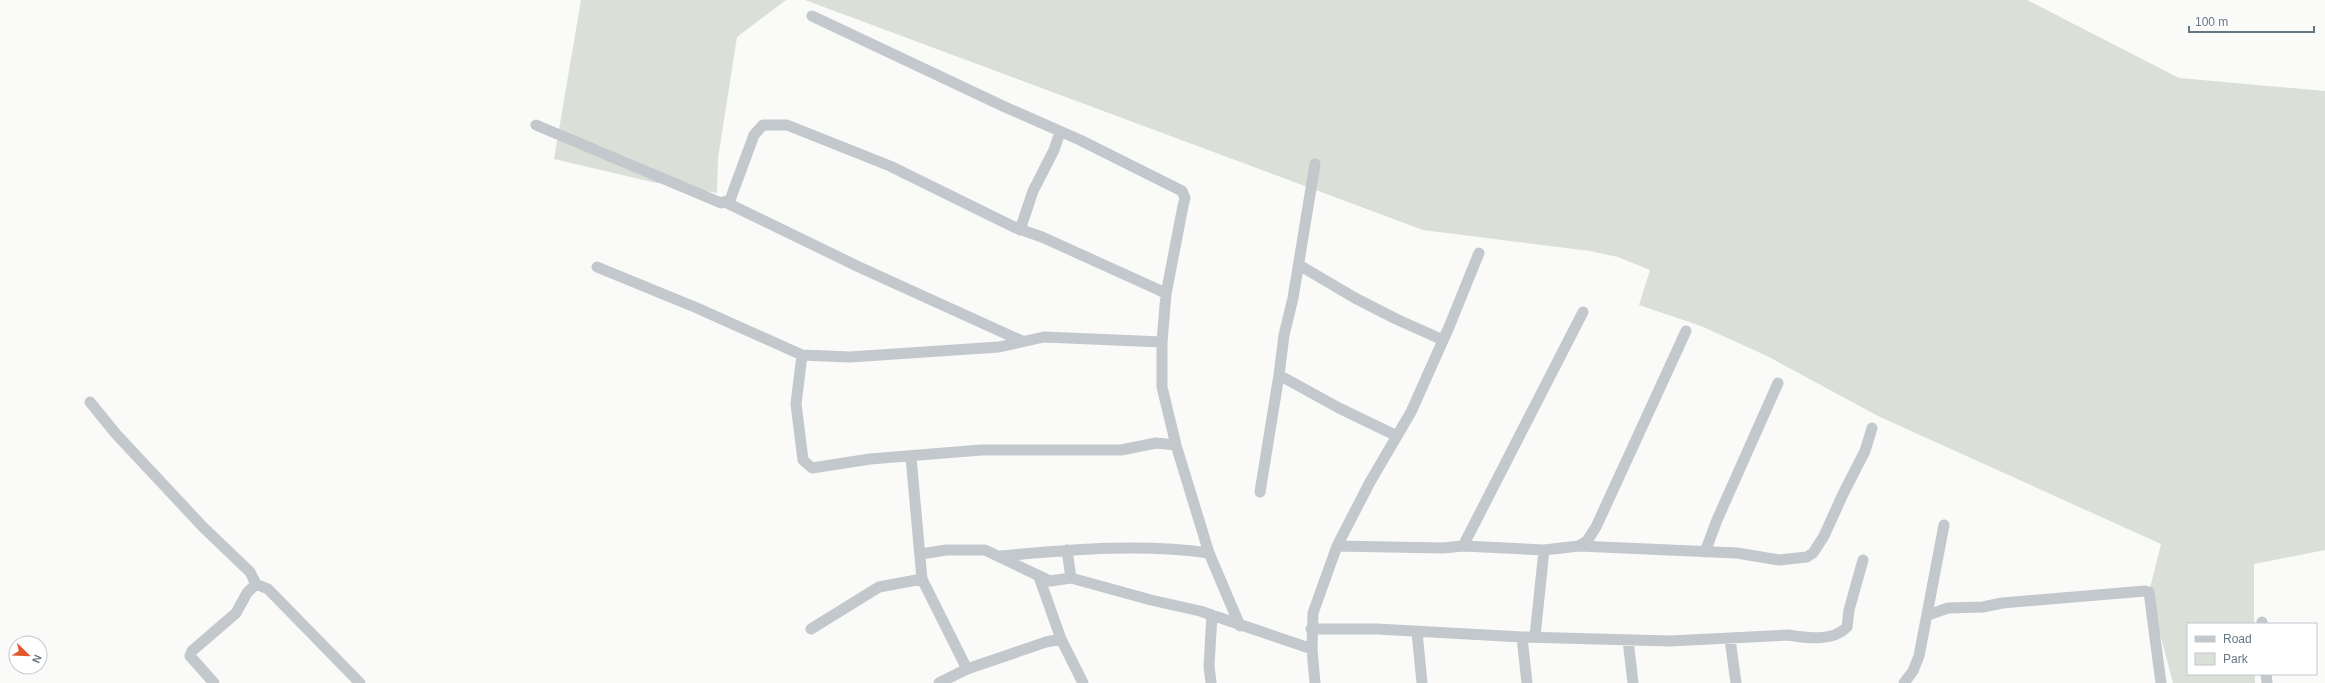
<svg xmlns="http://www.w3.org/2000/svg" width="2325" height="683" font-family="Helvetica,sans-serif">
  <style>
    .green { fill: #dadfd7 }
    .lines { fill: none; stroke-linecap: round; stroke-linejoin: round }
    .minor { stroke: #c3c8cc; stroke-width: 11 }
  </style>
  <rect width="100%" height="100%" fill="#fafaf8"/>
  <path class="green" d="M581,0H786L737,37L718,158L717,193L652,182L554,159Z
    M805,0H2027L2179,78L2325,91V550L2254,564V624H2188V674H2255V683H2173L2149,592L2161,544L1880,417L1767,356L1701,326L1639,305L1650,270L1618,257L1590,251L1423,230Z"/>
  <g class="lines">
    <path class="minor" d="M812,16L1005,107L1080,140L1182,191L1185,198L1183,206L1166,294
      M536,125L721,203L730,200L754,135L763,125H787L890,166L1016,228L1042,237L1159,290L1166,294L1162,342
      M725,202L859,267L1022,341
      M1020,230L1033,191L1054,150L1060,132
      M1299,265L1355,298L1396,319L1443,340
      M597,267L697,308L802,355L850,357L999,347L1044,337L1162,342V387L1176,445L1209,553L1240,626
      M802,355L796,404L803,460L812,468L870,459L981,450H1121L1156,443L1176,445
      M1279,375L1284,335L1293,298L1315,164
      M90,402L116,434L203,527L250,572L256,584L268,589L360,683
      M911,457L922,579L967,669L1046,642L1061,639L1083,683
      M1260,492L1279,375L1339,408L1397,436
      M1337,546L1443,548L1463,546L1544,550L1579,546L1737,553L1779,560L1807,557L1813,553L1824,536L1843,494L1865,451L1872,428
      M1463,546L1583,312
      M1579,546L1587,541L1596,527L1686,331
      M1067,550L1071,578
      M1705,552L1717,520L1778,383
      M921,554L946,550H985L1050,581L1071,578L1151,600L1200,611L1312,649
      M1000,556C1069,550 1140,543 1209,553
      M1039,577L1061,639
      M2149,592L2161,683
      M1928,615L1948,608L1983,607L2002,603L2145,591
      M2262,622V624
      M811,629L879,587L922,579
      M1311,629H1377L1522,637L1670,641L1788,635C1806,638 1833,642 1847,627L1849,610L1863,560
      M1417,632L1422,683
      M1535,636L1544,550
      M1522,637L1527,683
      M1730,639L1736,683
      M1628,640L1633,683
      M2266,674L2267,683
      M214,683L190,656L192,651L236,613L247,593L256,584
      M939,683L967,669
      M1211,683L1209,666L1212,615
      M1315,683L1312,649L1313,613L1337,546L1370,482L1411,412L1449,327L1479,253
      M1904,683L1913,671L1919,656L1944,525"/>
  </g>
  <rect x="2187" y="623" width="130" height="52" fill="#ffffff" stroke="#c1c8cd"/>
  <rect x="2195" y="636" width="20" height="6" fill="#c3c8cc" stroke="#c1c8cd"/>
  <text x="2223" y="643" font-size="12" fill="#657683">Road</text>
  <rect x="2195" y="653" width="20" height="12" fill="#dadfd7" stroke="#c1c8cd"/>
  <text x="2223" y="663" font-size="12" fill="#657683">Park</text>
  <g transform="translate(28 655) rotate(113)"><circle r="19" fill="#ffffff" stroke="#c1c8cd"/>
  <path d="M0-3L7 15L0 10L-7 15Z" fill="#e4572e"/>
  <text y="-6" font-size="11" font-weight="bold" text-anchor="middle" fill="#657683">N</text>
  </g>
  <path d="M2189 26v6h125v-6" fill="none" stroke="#657683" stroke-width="2"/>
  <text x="2195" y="26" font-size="12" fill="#657683" stroke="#ffffff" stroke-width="3" paint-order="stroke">100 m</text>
</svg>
